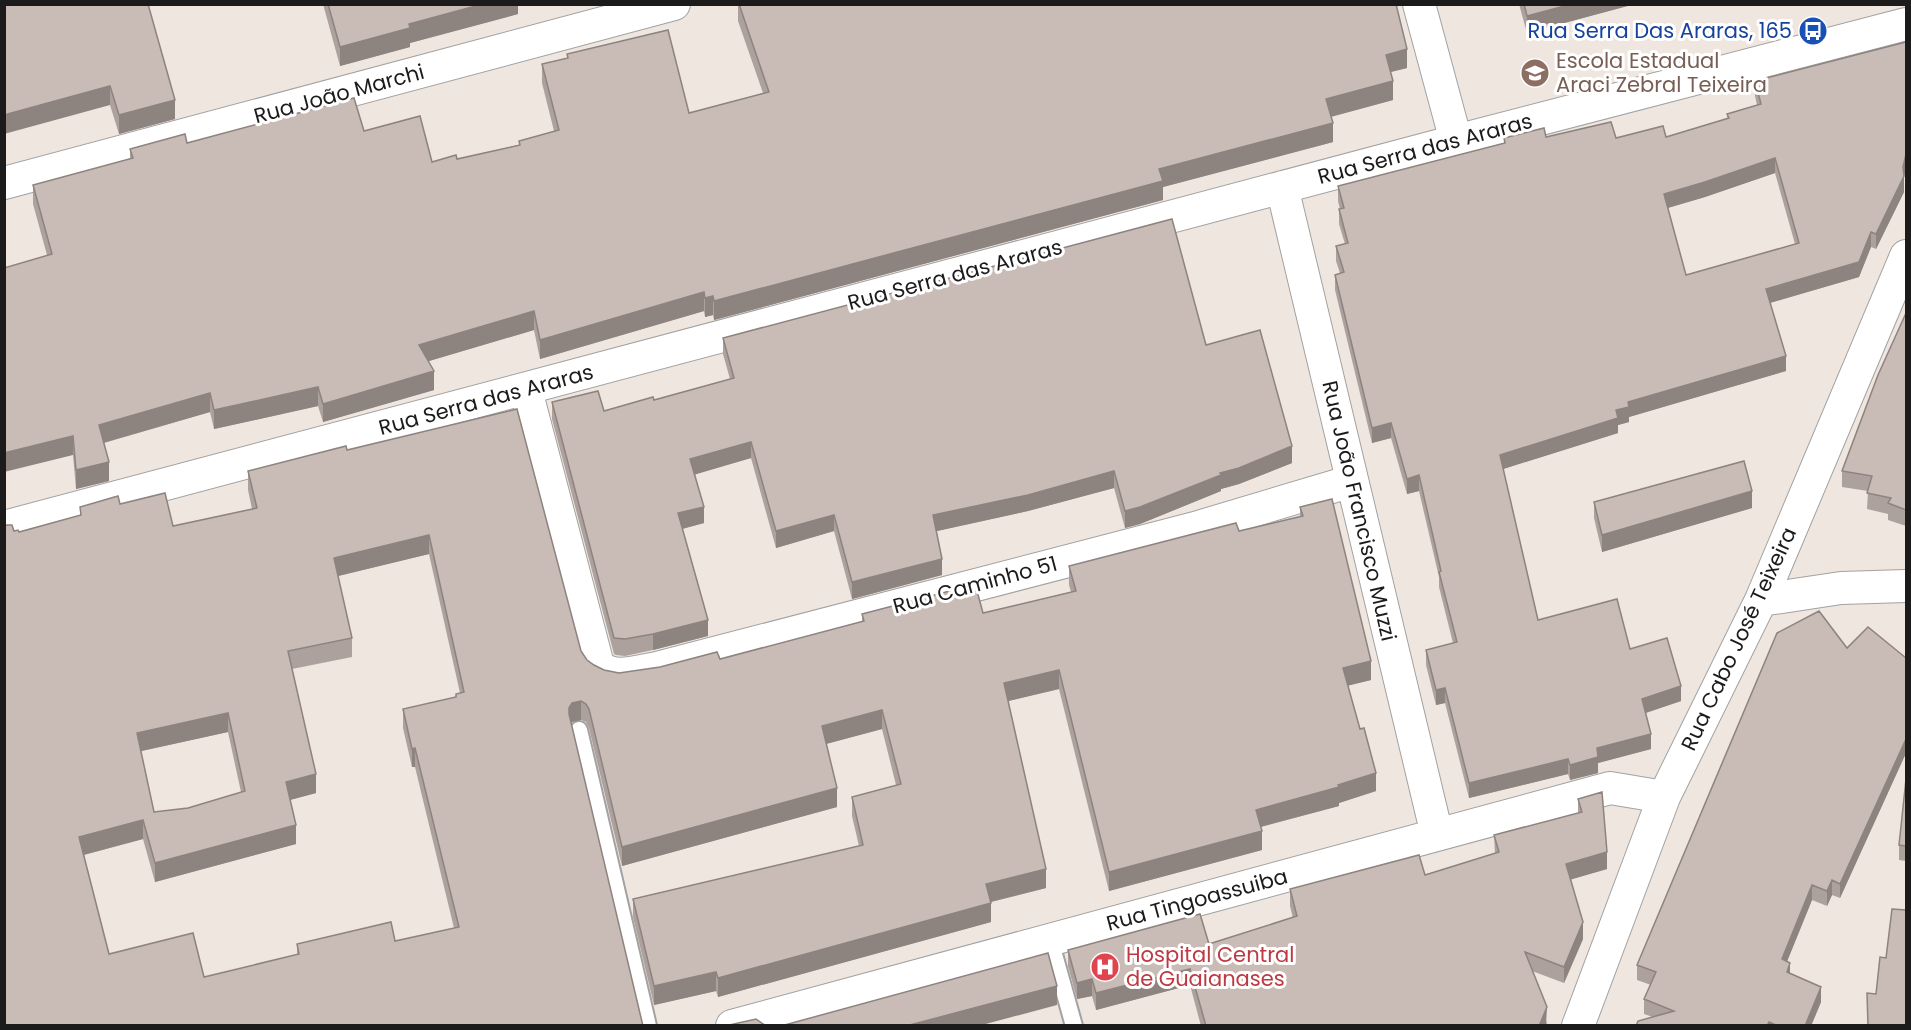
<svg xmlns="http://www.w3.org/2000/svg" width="1911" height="1030" font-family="Poppins,sans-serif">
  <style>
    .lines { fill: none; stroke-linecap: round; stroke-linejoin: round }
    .service-casing { stroke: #a2a2a2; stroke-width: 20 }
    .minor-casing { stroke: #a2a2a2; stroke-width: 34 }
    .service { stroke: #fff; stroke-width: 16 }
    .minor { stroke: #fff; stroke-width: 32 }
    .wall { fill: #ada19d; fill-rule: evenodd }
    .shaded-wall { fill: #8d837f }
    .building { fill: #c9bbb6; stroke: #8d837f; stroke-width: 1.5; fill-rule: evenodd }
    .labels { text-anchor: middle; stroke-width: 6; stroke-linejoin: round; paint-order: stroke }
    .transit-label { font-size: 21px; fill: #164399; stroke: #fff; text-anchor: end }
    .education-label { font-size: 21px; fill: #785e54; stroke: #fff; text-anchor: start }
    .street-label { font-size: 21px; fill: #1b1b1b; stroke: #fff }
    .health-label { font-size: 21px; fill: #be3a42; stroke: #fff; text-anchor: start }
  </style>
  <rect width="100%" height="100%" fill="#eee6df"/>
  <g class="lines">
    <g class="service-casing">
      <path id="service" d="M579,730L648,1026
        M1050,940L1074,1026"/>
    </g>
    <g class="minor-casing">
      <path id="minor" d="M1419,4L1456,141
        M4,183L674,4
        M1282,187L1437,835
        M526,390L598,665C614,681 637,671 657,668L1195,528L1352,481
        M4,527L1456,141L1906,24
        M1761,600L1841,588L1906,586
        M732,1026L1610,788L1664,797
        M1578,1026L1664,797L1761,600L1906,256"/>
    </g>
    <use href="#service" class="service"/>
    <use href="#minor" class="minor"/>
  </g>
  <path class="wall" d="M4,4L175,119L119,134L110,105Z
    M323,4H518V14L410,43V47L340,66Z
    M738,4H1396L1407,68L1391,72L1393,100L1331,117L1333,142L1163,187V200L714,320L713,315L705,317L704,311L540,359L534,330L429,361L434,390L323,422L318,406L214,429L210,412L104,443L109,481L76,489L73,455L47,255L33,204V185L130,159V149L187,143L364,131L432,162L457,159L519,145V141L554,131L542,83V64L567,58V54L689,113L763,93L738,21Z
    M1519,4H1635L1527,33Z
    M1755,81L1904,177V192L1876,249L1871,247L1859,277L1770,303L1786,371L1629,417V422L1618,425V433L1503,469L1538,620L1630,649L1681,701L1646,713L1651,749L1598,763V773L1570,780L1568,774L1469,798L1445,703L1436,705L1426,665V650L1453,643L1439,587V577L1419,491L1407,494L1391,438L1372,443L1335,290V275L1340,273L1336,261V246L1345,244L1339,224V209H1340L1338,201V186L1504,143V138L1546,137L1616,138L1666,137L1727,119V114L1757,105L1755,96ZM1775,173L1795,244L1686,275L1668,208L1705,197Z
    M1906,313V526L1888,520V514L1867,509L1868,491L1842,487V471Z
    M723,338L1206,345L1292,463L1239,484L1221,489V491L1140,524L1125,528L1114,488L1028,511L936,531L942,575L852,599L834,531L776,548L751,458L695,474L704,523L682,529L708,636L653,650L625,656L616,655L614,654L552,419V402L604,411L654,400L730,379L723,354Z
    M347,450L581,651L587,660L594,665L604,670L619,673L720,659L862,622V614L951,597L983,613L1071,592L1069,585V566L1239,531L1300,516V507L1371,680L1348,685L1376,791L1339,803V806L1261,827L1262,850L1109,891L1059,689L1008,701L1046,888L991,902V922L718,997L716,991L654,1005L633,917V899L859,846L852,816V797L896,785L882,729L826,744L837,807L622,866L589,728L586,722L581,720L572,722L571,724L643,1026H4L14,531L19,532L80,515V507L120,504L173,526L252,509L248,490V471ZM429,554L460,693L456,694V697L403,709V728L412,767H415L454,928L395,941L297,944V955L204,977L109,954L84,855L143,839L155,882L296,844L290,800L316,793L292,669L352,657V638L338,576ZM228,732L241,792L188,808L154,812L141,751Z
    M1594,502L1752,508L1602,552L1594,518Z
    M1847,648L1906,658V753L1840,898L1832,895L1827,906L1812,900L1787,961L1790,974L1821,1002L1811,1026H1636L1653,1017L1644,1014V999L1651,985L1637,980V965Z
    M1906,779V861L1899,860V845Z
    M1578,799L1607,869L1571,879L1583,939L1564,983L1532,971L1547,1024L1546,1026H1201L1190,985L1096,1010L1092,996L1077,999L1068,966V950L1209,944L1293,918L1290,906V889L1425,875L1495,854L1494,835L1578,813Z"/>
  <path class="shaded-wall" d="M483,4H518V14L410,43V47L340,66V47L409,24Z
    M1572,4H1635L1527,33V16Z
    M1407,49V68L1386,73V55Z
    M1393,81V100L1326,118V99Z
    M110,86V105L4,134V115Z
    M175,100V119L119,134V115Z
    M1333,123V142L1163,187V200L714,320V301L1159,169Z
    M1906,154V170L1904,177V192L1876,249V234L1903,167Z
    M1775,158V173L1705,197L1664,209V194Z
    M1871,232V247L1859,277L1766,304V289Z
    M704,292V311L540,359V340Z
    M713,296V315L705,317V298Z
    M534,311V330L419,364V345Z
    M1786,356V371L1629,417V422L1618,425V433L1500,470V455L1616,410L1628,402Z
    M434,371V390L323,422V404Z
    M318,387V406L214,429V410Z
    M210,393V412L99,444V425Z
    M1391,423V438L1372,443V428Z
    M73,436V455L4,472V453Z
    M751,442V458L690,476V459Z
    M1292,446V463L1239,484L1221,489V491L1140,524L1125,528V511L1220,473Z
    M109,462V481L76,489V470Z
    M1114,471V488L1028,511L933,532V515Z
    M1419,475V491L1407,494V479Z
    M1752,491V508L1602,552V535Z
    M704,507V523L678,530V513Z
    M834,515V531L776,548V531Z
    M429,535V554L334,577V558Z
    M942,559V575L852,599V582Z
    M708,620V636L653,650V634Z
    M1371,661V680L1343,687V668Z
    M1059,670V689L1004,702V683Z
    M1681,686V701L1642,714V699Z
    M1445,688V703L1436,705V690Z
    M581,701V720L572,722L569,726V708L572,703Z
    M882,710V729L822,745V726Z
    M228,713V732L137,752V733Z
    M1651,734V749L1598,763V773L1570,780V765L1597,748Z
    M1906,739V753L1840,898V884Z
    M415,748V767H412V749Z
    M1568,759V774L1469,798V783Z
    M1376,773V791L1339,803V806L1256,828V810Z
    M316,774V793L286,801V782Z
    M837,788V807L622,866V847Z
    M143,820V839L79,856V837Z
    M296,825V844L155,882V863Z
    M1262,831V850L1109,891V872Z
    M1607,852V869L1566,881V864Z
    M1046,869V888L986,903V884Z
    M1832,880V895L1827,906V891Z
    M1812,885V900L1782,974V959Z
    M991,903V922L718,997V978Z
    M1583,922V939L1564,983V967Z
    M1790,963V978L1787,972Z
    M1190,969V985L1096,1010V993Z
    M716,972V991L654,1005V986Z
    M1092,979V996L1077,999V983Z
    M1057,986V1005L978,1026H906Z
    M1821,987V1002L1811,1026H1805Z
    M1547,1007L1546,1026H1539Z"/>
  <path class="building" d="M4,4H148L175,100L119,115L110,86L4,115Z
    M328,4H483L409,24L410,28L340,47Z
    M739,4H1396L1407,49L1386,55L1393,81L1326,99L1333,123L1159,169L1163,181L714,301L713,296L705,298L704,292L540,340L534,311L419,345L434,371L323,404L318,387L214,410L210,393L99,425L109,462L76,470L73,436L4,453V268L52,254L33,185L133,158L130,149L185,134L187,143L354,98L364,131L420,116L432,162L456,155L457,159L520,145L519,141L559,130L542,64L568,58L567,54L668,30L689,113L769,92Z
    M1524,4H1572L1527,16Z
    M1906,42V154L1903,167L1904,176L1876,234L1871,232L1859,262L1766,289L1786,356L1628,402L1629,407L1616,410L1618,418L1500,455L1538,620L1617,599L1630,649L1667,638L1681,686L1642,699L1651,734L1597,748L1598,757L1570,765L1568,759L1469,783L1445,688L1436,690L1426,650L1457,642L1439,572L1441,571L1419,475L1407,479L1391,423L1372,428L1335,275L1344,272L1336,246L1348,243L1339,209L1344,208L1338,186L1505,143L1504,138L1544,128L1546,137L1611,122L1616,138L1663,126L1666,137L1729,118L1727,114L1761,104L1755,81ZM1775,158L1799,243L1686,275L1664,194L1705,182Z
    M1172,219L1206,345L1260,330L1292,446L1239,468L1220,473L1221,475L1140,507L1125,511L1114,471L1028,495L933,515L942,559L852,582L834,515L776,531L751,442L690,459L704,507L678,513L708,620L653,634L625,639L614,638L552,402L598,391L604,411L653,397L654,400L734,378L723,338Z
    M1906,313V510L1888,503L1891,498L1867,493L1872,476L1842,471L1878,375Z
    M517,409L581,651L587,660L594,665L604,670L619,673L660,667L717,652L720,659L864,621L862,614L950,591L951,597L977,591L983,613L1076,591L1069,566L1236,523L1239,531L1303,516L1300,507L1332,499L1371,661L1343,668L1360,729L1364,728L1376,773L1338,785L1339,787L1256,810L1262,831L1109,872L1059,670L1004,683L1046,869L986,884L991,903L718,978L716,972L654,986L633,899L863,845L852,797L901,784L882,710L822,726L837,788L622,847L589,709L586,704L581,701L572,703L569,708V714L643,1026H4V525H12L14,531L18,530L19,532L81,515L80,507L118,496L120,504L165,493L173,526L257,508L248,471L346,446L347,450ZM429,535L464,692L456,694V697L403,709L412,749L415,748L459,927L395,941L391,922L297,944L299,954L204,977L193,933L109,954L79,837L143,820L155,863L296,825L286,782L316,774L288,651L352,638L334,558ZM228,713L245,791L188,808L154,812L137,733Z
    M1744,461L1752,491L1602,535L1594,502Z
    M1819,611L1847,648L1868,627L1906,658V739L1840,884L1832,880L1827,891L1812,885L1782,959L1790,963L1787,972L1821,987L1805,1026H1778L1769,1022L1767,1026H1636L1638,1021L1674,1011L1644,999L1656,972L1637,965L1777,633Z
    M1906,779V846L1899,845Z
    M1602,792L1607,852L1566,864L1583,922L1564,967L1525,952L1547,1007L1539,1026H1206L1190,969L1096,993L1092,979L1077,983L1068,950L1200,914L1209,944L1297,916L1290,889L1419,855L1425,875L1499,852L1494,835L1582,812L1578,799Z
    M1892,909L1906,910V1026H1868L1867,993L1876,994L1880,957L1886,958Z
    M1048,953L1057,986L906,1026H781Z
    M756,1019L766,1026H729V1025Z"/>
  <defs>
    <g id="bus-disc" transform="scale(1.5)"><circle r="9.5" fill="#1a4fb4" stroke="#fff"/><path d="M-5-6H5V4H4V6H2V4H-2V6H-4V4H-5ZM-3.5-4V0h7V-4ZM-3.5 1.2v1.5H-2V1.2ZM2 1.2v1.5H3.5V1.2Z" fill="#fff"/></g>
    <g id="school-disc" transform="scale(1.5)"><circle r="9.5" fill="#8d6e63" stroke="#fff"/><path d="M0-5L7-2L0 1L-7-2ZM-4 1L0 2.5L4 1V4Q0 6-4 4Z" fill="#fff"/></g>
    <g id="hospital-disc" transform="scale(1.5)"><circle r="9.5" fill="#e0444e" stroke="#fff"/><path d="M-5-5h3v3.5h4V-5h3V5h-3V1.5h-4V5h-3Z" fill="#fff"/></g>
  </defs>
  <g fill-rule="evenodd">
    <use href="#bus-disc" x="1813" y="31"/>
    <use href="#school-disc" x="1535" y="73"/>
    <use href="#hospital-disc" x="1105" y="967"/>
  </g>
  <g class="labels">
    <g class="transit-label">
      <text x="1792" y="38">Rua Serra Das Araras, 165</text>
    </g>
    <g class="education-label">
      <text x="1556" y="68">Escola Estadual<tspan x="1556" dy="24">Araci Zebral Teixeira</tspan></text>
    </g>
    <g class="street-label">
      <text transform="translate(339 94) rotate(-15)" y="7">Rua João Marchi</text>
      <text transform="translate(1425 149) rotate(-15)" y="7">Rua Serra das Araras</text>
      <text transform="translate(955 275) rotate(-15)" y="7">Rua Serra das Araras</text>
      <text transform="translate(486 400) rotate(-15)" y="7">Rua Serra das Araras</text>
      <text transform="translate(1359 511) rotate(77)" y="7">Rua João Francisco Muzzi</text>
      <text transform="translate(975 585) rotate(-15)" y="7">Rua Caminho 51</text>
      <text transform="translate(1739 639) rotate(-65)" y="7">Rua Cabo José Teixeira</text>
      <text transform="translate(1197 900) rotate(-15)" y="7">Rua Tingoassuiba</text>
    </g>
    <g class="health-label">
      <text x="1126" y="962">Hospital Central<tspan x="1126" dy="24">de Guaianases</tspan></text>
    </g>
  </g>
  <rect width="1911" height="1030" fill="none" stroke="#1b1b1b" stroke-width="12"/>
</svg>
